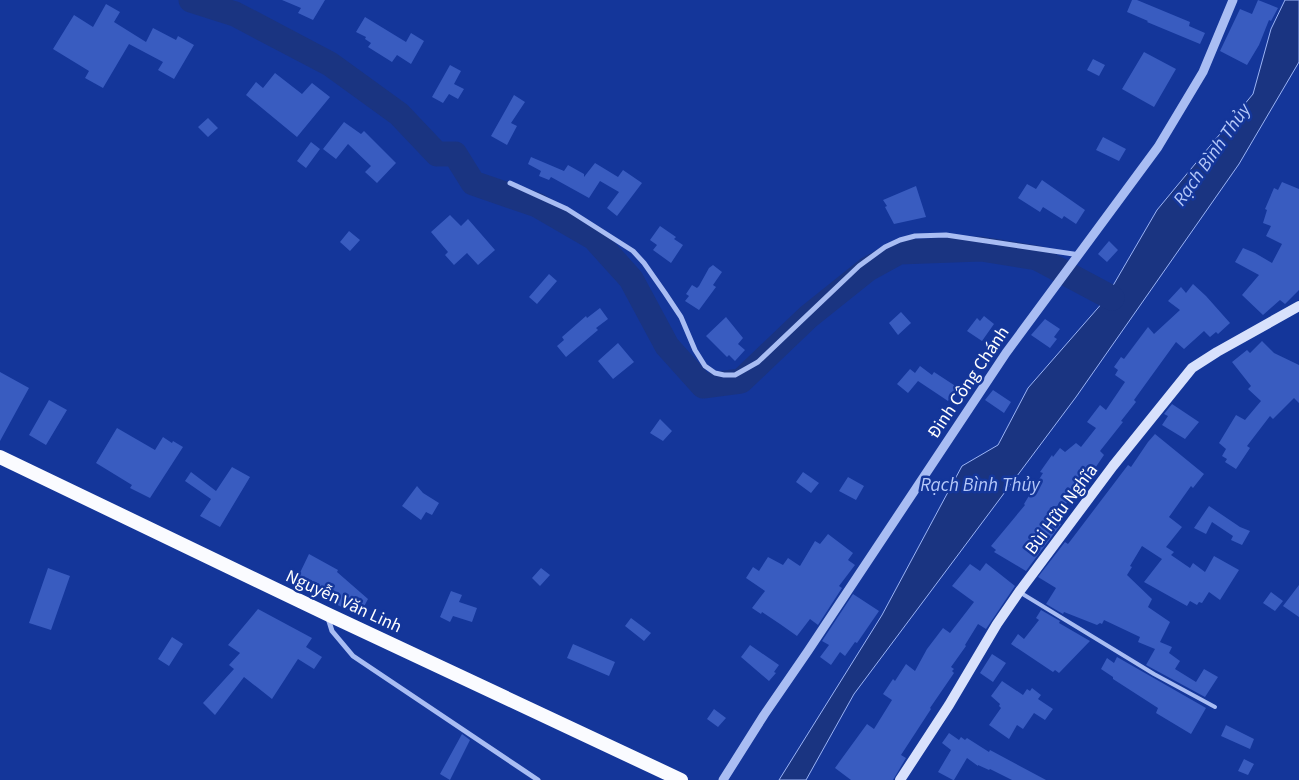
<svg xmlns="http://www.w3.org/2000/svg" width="1299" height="780" font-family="'Source Sans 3',sans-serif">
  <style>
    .water { fill: #1a3481; stroke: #9bb4f6 }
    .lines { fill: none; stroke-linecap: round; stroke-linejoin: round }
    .river { stroke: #1a3481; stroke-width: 25 }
    .building { fill: #395cc0 }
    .service { stroke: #a9bdf3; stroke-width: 4 }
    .minor { stroke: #a9bdf3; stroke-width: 5 }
    .tertiary { stroke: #a9bdf3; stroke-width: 9 }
    .secondary { stroke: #d8e1fc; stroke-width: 10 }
    .trunk { stroke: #fafbff; stroke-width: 14 }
    .labels { text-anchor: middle; stroke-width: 5; stroke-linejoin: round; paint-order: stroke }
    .street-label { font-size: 18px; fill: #fff; stroke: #14369a }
    .water-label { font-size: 19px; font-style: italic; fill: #b5c8f9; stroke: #14369a }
  </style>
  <rect width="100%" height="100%" fill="#14369a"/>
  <path class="water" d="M1285,0H1299V62L1239,164L1076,397L854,694L806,780H779L882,615L962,466L998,445L1028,388L1104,301L1157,210L1253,94L1271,29Z"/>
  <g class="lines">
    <path class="river" d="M191,0L235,14L330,64L399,114L437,154H455L473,183L537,205L594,238L631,279L667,346L703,386L741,381L808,317L868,269L899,252L981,249L1037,258L1112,298"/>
  </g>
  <path class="building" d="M282,0H325L313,20L298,13L301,8Z
    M1132,0H1137L1190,22L1189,26L1205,33L1200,44L1147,22L1148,21L1127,12Z
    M1258,0L1278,8L1271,21L1269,20L1259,45L1247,65L1220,51L1240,9L1252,14Z
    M106,4L120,12L114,22L146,42L153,28L176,40L178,36L194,45L174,79L158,70L163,62L129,44L103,88L85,78L89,71L53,49L74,15L93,27Z
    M365,17L406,42L411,33L424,41L411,64L397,55L392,62L368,47L371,43L365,39L366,37L356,32Z
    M1144,52L1176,69L1154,107L1122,89Z
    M1093,59L1105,65L1099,76L1087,70Z
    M450,65L461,71L454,84L464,89L458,99L449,94L443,103L432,97Z
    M275,73L302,94L312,83L330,97L297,137L246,95L256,82L263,88Z
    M514,95L525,102L511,123L517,126L507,145L491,136Z
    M208,118L218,128L208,137L198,127Z
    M344,122L361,134L364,131L396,163L377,183L365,172L371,166L348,144L336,159L323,149Z
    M1103,137L1126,149L1119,161L1096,150Z
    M311,142L320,149L306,168L297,161Z
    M531,157L564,171L568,165L584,174V177L595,163L618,177L623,170L642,183L617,216L607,208L619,192L600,181L589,198L551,177L549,180L539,176L541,171L528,164Z
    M1042,180L1085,210L1076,224L1064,216L1062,219L1043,207L1040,212L1018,198L1027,184L1036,189Z
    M1282,182L1299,189V290L1285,304L1280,300L1263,315L1242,295L1259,275L1235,262L1243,248L1255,253L1272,263L1282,244L1266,236L1271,226L1263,223L1267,210L1265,209L1274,188L1278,190Z
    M916,186L926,217L894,224L885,207L887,206L883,200Z
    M450,215L461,226L468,219L495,250L478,265L467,253L454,265L445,255L448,252L431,232Z
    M660,226L676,237L674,239L683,245L671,263L653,250L657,245L650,240Z
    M349,231L360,240L350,251L340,242Z
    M1109,241L1118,250L1107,262L1098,254Z
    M713,265L722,272L713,285L716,287L699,310L685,301L689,296L686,294L692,285L697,288L699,286L709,268Z
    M549,274L557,281L537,304L529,297Z
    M1193,284L1206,296L1230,323L1218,334L1216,332L1210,337L1204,331L1184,349L1176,342L1134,400L1136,402L1121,421L1123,422L1100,451L1104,455L1087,480L1090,482L1083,492L1077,488L1055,520L1061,524L1026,571L994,552L996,550L991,546L1025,505L1024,504L1043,473L1040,472L1052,455L1053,457L1060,448L1065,452L1076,443L1081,447L1096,428L1087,422L1100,405L1106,410L1125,382L1115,375L1118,370L1114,367L1121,357L1124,359L1148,327L1154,334L1180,310L1168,301L1181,287L1186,293Z
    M600,308L608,319L596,328L598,330L566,357L557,346L564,340L562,337L586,316L587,318Z
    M901,312L911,323L898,335L889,323Z
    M984,316L994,324L982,341L967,331L977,318L980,321Z
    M726,317L743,338L738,344L745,350L735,361L729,355L727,357L706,336Z
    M1045,319L1060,329L1054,337L1057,339L1050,348L1031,335Z
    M1262,341L1274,353L1299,365V403L1294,398L1273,419L1270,416L1247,446L1250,448L1236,469L1225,462L1227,459L1222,456L1226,449L1219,443L1236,415L1245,420L1261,401L1248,389L1251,386L1232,362L1247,350L1250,353Z
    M618,343L634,362L613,379L598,361Z
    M920,366L932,375L934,372L957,387L948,401L918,381L908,393L897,384L910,369L915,373Z
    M0,372L29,388L0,441Z
    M993,390L1011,402L1004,413L985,400Z
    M49,400L67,410L46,445L29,435Z
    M1172,404L1199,422L1185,439L1162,425L1168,416L1164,414Z
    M660,419L672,431L663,441L650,433Z
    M117,428L155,450L163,437L172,443L173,441L183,447L150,498L130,488L132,485L96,463Z
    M1155,434L1204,474L1193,488L1191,486L1169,517L1182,527L1166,547L1174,552L1171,555L1190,568L1193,563L1205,572L1214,556L1239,570L1220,600L1209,592L1202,603L1199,602L1197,605L1190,601L1187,606L1144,582L1162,559L1142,546L1130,566L1132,567L1127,575L1152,599L1148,607L1170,622L1160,642L1172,647L1169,653L1180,661L1175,669L1196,682L1204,669L1218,677L1205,697L1146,665L1155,649L1138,642L1140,637L1104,620L1102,624L1100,623L1097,625L1064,612L1063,614L1046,604L1056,588L1038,577L1065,542L1068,544L1128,465L1131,467L1148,442Z
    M232,467L250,477L220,527L200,516L211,499L185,481L191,472L216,491Z
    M803,472L819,483L811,493L796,482Z
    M848,477L864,486L856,500L839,491Z
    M417,486L423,493L439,503L432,515L426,512L421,520L402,506Z
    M1209,506L1240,527L1250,531L1242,545L1231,540L1233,536L1212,522L1206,534L1194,528Z
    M828,534L853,553L848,560L855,565L839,586L842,588L818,625L810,619L797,636L780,624L762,612L761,614L752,608L765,591L746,578L753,567L759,571L768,557L783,565L788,558L800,566L815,541L820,544Z
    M309,554L338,570L337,572L368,599L359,616L328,600L330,597L313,587L314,585L297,579Z
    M986,563L1015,586L986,629L978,624L965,645L966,646L951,667L954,669L952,671L954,673L930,708L931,709L901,755L906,758L893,780H851L835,768L840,761L867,724L874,729L892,700L883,694L893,679L895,681L906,664L915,671L927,649L943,628L950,633L974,602L952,586L970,564L980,571Z
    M48,568L70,576L51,630L29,623Z
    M541,568L550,575L540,586L532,578Z
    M1299,585V617L1283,606Z
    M451,591L462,595L459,602L477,608L472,622L453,616L450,622L440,617Z
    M1271,592L1283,601L1275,611L1263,603Z
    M853,594L879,611L857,643L855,642L845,656L840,652L831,665L820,657L829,645L822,641Z
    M258,609L312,638L306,647L322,657L314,669L298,659L272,699L244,677L215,715L203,703L234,669L229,665L240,653L228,645Z
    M1041,610L1060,621L1059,623L1090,641L1059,673L1055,670L1053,672L1011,644L1018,634L1024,639L1039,620L1036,618Z
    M631,618L651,633L644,641L625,626Z
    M172,637L183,644L169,666L158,659Z
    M573,644L615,662L609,676L567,658Z
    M750,645L779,665L774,672L776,673L769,681L741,657Z
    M992,654L1006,663L993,682L980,673Z
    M1117,657L1206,708L1191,734L1156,713L1158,708L1113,679V677L1101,669L1107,658L1114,663Z
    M1002,681L1023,695L1027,689L1030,691L1032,688L1041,695L1038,699L1053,709L1045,720L1034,713L1023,729L1017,725L1009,739L989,725L1001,708L999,706L1000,704L991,696Z
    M714,709L726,718L718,727L707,719Z
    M1226,725L1254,739L1250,749L1221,736Z
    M949,733L959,740L961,737L965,740L967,738L989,752L990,750L1046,780H1012L990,769L989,770L978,765V766L967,758L954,780H953L938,772L951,750L942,743Z
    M462,734L470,740L450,780L440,774Z
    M1244,759L1254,764L1248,775L1238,771Z"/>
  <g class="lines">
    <path class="service" d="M1021,593L1154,674L1215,707"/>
    <path class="minor" d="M510,183L567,209L633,251L644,263L665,293L681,317L695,350L705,366L715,373L724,375H735L758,362L859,266L885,247L900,240L915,236L946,235L1080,255
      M328,618L332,631L353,656L538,780"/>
    <path class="tertiary" d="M723,780L764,715L808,651L1006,353L1158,147L1203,72L1233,0"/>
    <path class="secondary" d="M900,780L949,705L997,624L1019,592L1113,466L1192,368L1217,352L1299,306"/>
    <path class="trunk" d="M0,457L327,614L681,780"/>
  </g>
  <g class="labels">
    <g class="street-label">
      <text transform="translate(968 382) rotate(-56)" y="6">Đinh Công Chánh</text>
      <text transform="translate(1061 509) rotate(-53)" y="6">Bùi Hữu Nghĩa</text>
      <text transform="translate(344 601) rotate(25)" y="6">Nguyễn Văn Linh</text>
    </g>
    <g class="water-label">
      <text transform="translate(1211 154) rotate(-55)" y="7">Rạch Bình Thủy</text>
      <text x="980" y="491">Rạch Bình Thủy</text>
    </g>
  </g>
</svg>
